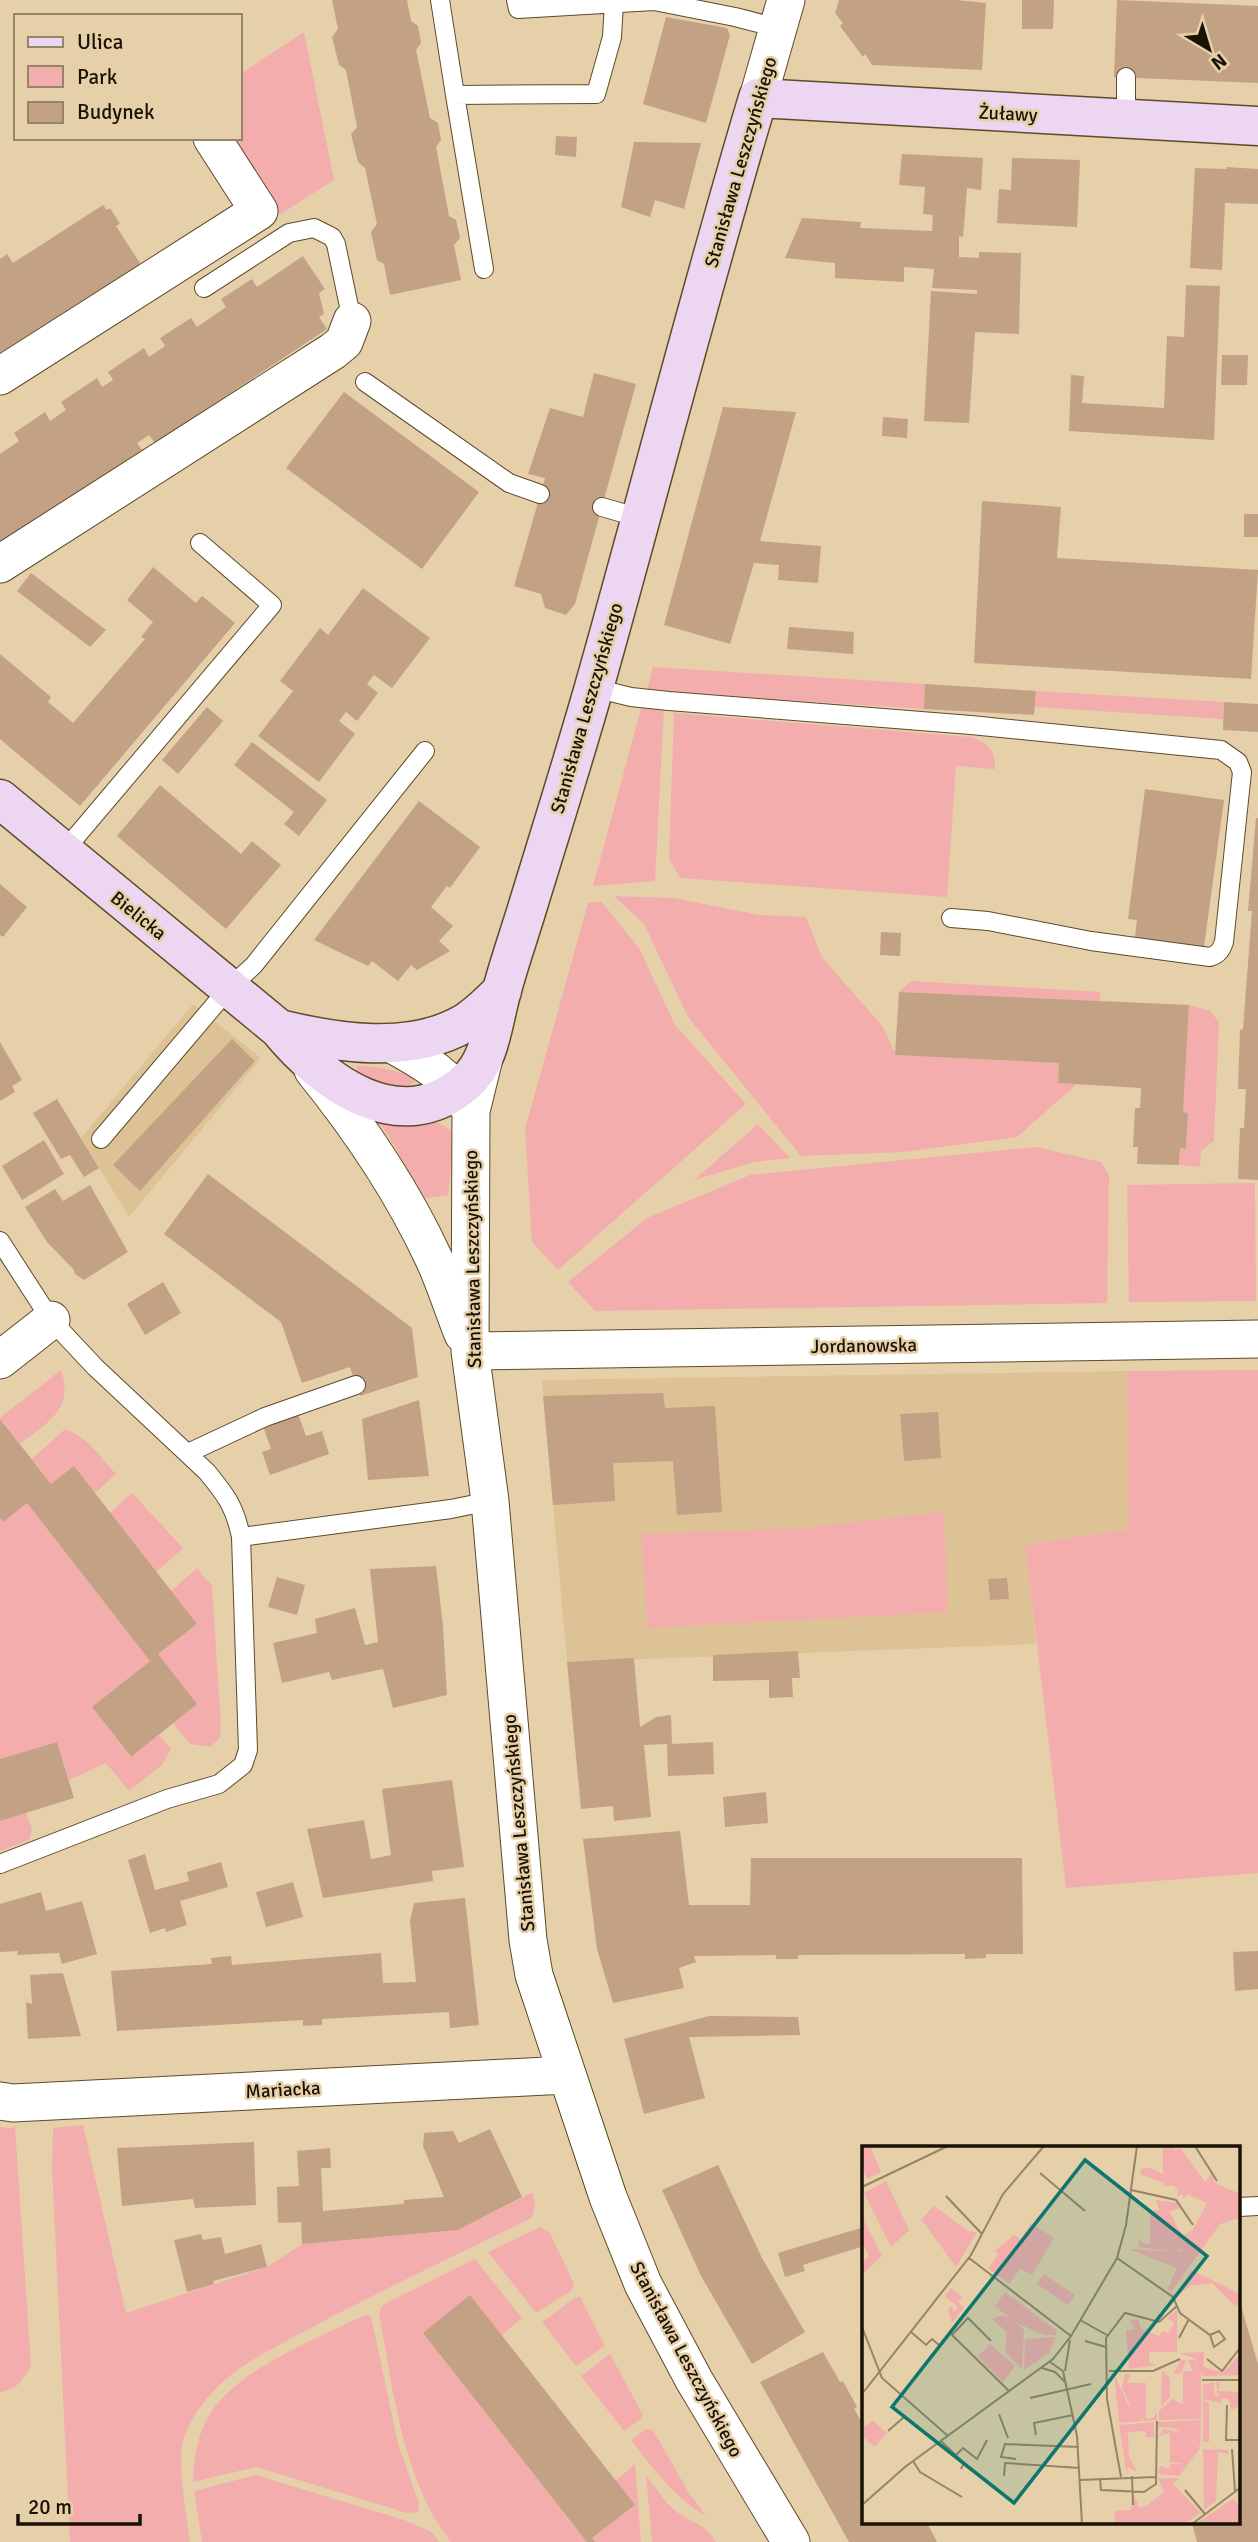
<svg xmlns="http://www.w3.org/2000/svg" width="1258" height="2542" font-family="Signika,sans-serif">
  <style>
    .built { fill: #ddc296 }
    .green { fill: #f3adac }
    .building { fill: #c3a185 }
    .lines { fill: none; stroke-linecap: round; stroke-linejoin: round }
    .lane-casing { stroke: #5d4a28; stroke-width: 20 }
    .street-casing { stroke: #5d4a28; stroke-width: 39 }
    .secondary-casing { stroke: #5d4a28; stroke-width: 41 }
    .lane { stroke: #fff; stroke-width: 18 }
    .street { stroke: #fff; stroke-width: 37 }
    .secondary { stroke: #ecd6f1; stroke-width: 38 }
    .labels { text-anchor: middle; stroke-width: 5; stroke-linejoin: round; paint-order: stroke }
    .street-label { font-size: 19px; fill: #191205; stroke: #e6d0aa }
    .inset-road { fill: none; stroke: #948468; stroke-width: 2 }
    .view { fill: #0f766e; fill-opacity: 0.15; stroke: #0f766e; stroke-width: 3.5 }
    .inset-edge { fill: none; stroke: #191205; stroke-width: 3.5 }
  </style>
  <rect width="100%" height="100%" fill="#e6d0aa"/>
  <path class="built" d="M193,1004L261,1058L129,1217L81,1138Z
    M1127,1371L1128,1529L1026,1545L1036,1644L567,1662L542,1380Z"/>
  <path class="green" d="M304,32L334,180L279,215L232,138H240V74Z
    M653,667L925,684L924,709L647,691Z
    M1036,691L1224,702L1223,719L1035,707Z
    M642,705L664,708L655,881L593,886Z
    M674,713L971,737C988,743 996,751 995,769L956,766L947,897L680,878L669,858Z
    M614,896L673,898L760,915L806,917L822,957L883,1027L896,1055L1059,1063L1058,1083L1077,1084L1017,1137L904,1152L801,1156L688,1017L644,924Z
    M601,901L639,948L675,1025L746,1104L558,1270L532,1242L525,1129L588,903Z
    M911,981L1100,992V1001L899,992Z
    M1189,1005L1210,1011L1219,1022L1214,1141L1201,1151L1200,1167L1179,1165L1180,1148H1186L1188,1113L1183,1112Z
    M358,1066C376,1066 395,1070 412,1077L415,1082C395,1094 373,1081 355,1072Z
    M378,1120L439,1123L451,1130L454,1141L448,1195L422,1199L396,1148Z
    M758,1124L790,1158L754,1162L694,1180Z
    M1036,1147L1101,1162L1109,1175L1107,1303L595,1311L568,1282L647,1218L750,1175Z
    M1255,1183L1256,1301L1129,1302L1127,1185Z
    M61,1370C74,1410 48,1422 20,1444L0,1418Z
    M1258,1370V1873L1066,1888L1025,1545L1128,1529L1127,1371Z
    M65,1429C87,1436 101,1458 116,1474L95,1493L51,1484L32,1459Z
    M132,1493L183,1548L156,1572L110,1513Z
    M27,1503L150,1661L92,1707L130,1757L159,1735L171,1749L162,1765L129,1791L106,1763L69,1780L57,1742L0,1759V1518Z
    M944,1512L948,1612L648,1628L641,1534L801,1528Z
    M197,1568L212,1586L221,1727L220,1738L210,1747L190,1744L173,1723L158,1654L197,1624L171,1591Z
    M26,1813L32,1829L29,1840L0,1851V1821Z
    M83,2125L126,2313L267,2267L302,2244L458,2230L533,2192L535,2205L532,2217L528,2220C463,2251 398,2283 333,2316C299,2335 263,2351 232,2374C212,2390 193,2412 184,2437C176,2461 187,2515 190,2542H70L52,2169L53,2128Z
    M15,2126L31,2366C23,2380 17,2390 0,2392V2127L12,2128Z
    M540,2227L550,2233L574,2284L571,2291L536,2313L488,2252Z
    M475,2259L522,2318L501,2336L470,2296L423,2333L587,2542H451C402,2479 393,2389 379,2313L382,2306L388,2302Z
    M580,2297L605,2346L576,2366L542,2322L575,2298Z
    M365,2315L371,2316L398,2444L419,2503L418,2512L407,2513L256,2467L193,2482C194,2458 197,2434 210,2414C236,2370 320,2337 365,2315Z
    M610,2354L643,2415L641,2419L624,2431L581,2376Z
    M646,2429L653,2430L689,2493L706,2516C673,2497 654,2469 631,2440Z
    M635,2464L641,2542H595L592,2538L634,2506L615,2481Z
    M256,2475L404,2520L430,2531L440,2542H202L194,2491Z
    M646,2475C654,2485 662,2498 671,2507C687,2522 705,2522 716,2542H652Z"/>
  <path class="building" d="M332,0H407L411,21L418,26L421,43L416,50L430,118L438,123L441,140L436,147L449,216L456,220L460,238L454,245L461,280L390,295L384,264L377,260L371,232L377,224L365,168L358,162L351,134L357,127L346,70L339,65L332,37L338,29Z
    M839,0H956L986,3L982,70L872,65L865,54L863,57L840,26L843,23L835,13Z
    M1022,0H1054L1053,29H1022Z
    M1117,0L1258,6V83L1114,77Z
    M666,17L727,28L730,35L706,123L643,104Z
    M556,136L577,137L576,157L555,155Z
    M634,142L701,143L684,209L655,200L650,217L621,207Z
    M902,154L983,158L981,190L967,188L963,237L959,236V257L979,258V252L1021,253L1019,334L975,332L969,423L924,421L931,291L977,294V290L932,288L934,269L904,267V282L835,278V263L785,258L802,218L861,222L860,228L932,231L933,215L923,214L925,187L899,185Z
    M1012,158L1080,160L1077,227L997,223L999,189L1011,190Z
    M1226,167L1258,169V204L1225,203L1222,270L1190,268L1195,168L1227,169Z
    M103,205L107,210L110,208L120,224L116,226L143,268L0,358V259L7,254L13,263Z
    M303,256L325,289L319,293L324,314L319,317L327,329L155,443L149,435L137,443L142,450L0,543V454L19,441L14,433L45,412L50,421L66,410L61,402L97,378L102,387L113,380L108,372L144,348L149,357L165,346L160,338L191,318L197,327L226,307L221,299L252,279L257,287Z
    M1186,285L1220,286L1214,440L1069,431L1071,375L1084,376L1082,403L1164,408L1167,336L1184,337Z
    M1222,355H1248L1247,385H1221Z
    M594,373L636,384L575,604L566,615L545,608L541,594L514,586L545,478L528,474L550,408L583,417Z
    M344,392L479,492L422,569L286,468Z
    M723,407L796,412L760,541L821,546L818,583L778,580L779,565L754,563L730,644L664,625Z
    M883,417L908,419L907,438L882,436Z
    M982,501L1061,507L1057,558L1258,570L1251,679L974,663Z
    M1244,514H1258V537H1244Z
    M153,567L196,603L202,596L235,623L80,806L0,739V654L51,697L48,702L73,723L145,639L141,637L153,622L127,600Z
    M31,573L106,630L90,647L17,591Z
    M363,588L430,638L392,688L374,675L367,684L378,693L357,721L346,712L339,721L355,734L319,782L258,736L293,691L280,681L320,628L328,635Z
    M789,627L854,632L853,654L787,649Z
    M925,684L1036,691L1034,715L924,709Z
    M1224,702L1258,704V732L1223,730Z
    M207,707L223,721L178,774L162,760Z
    M252,742L327,800L299,836L284,824L294,812L234,765Z
    M160,785L241,854L252,841L281,865L226,929L117,836Z
    M1145,789L1224,800L1204,947L1135,937L1137,920L1128,919Z
    M419,801L480,847L450,888L447,886L431,907L453,926L439,941L450,951L417,970L411,965L398,981L372,961L368,966L314,940Z
    M1256,818H1258V1180L1238,1179L1240,1128H1244L1246,1089H1238L1240,1030L1243,1029L1252,911H1248Z
    M0,884L27,907L3,937L0,935Z
    M881,932L901,933L900,956L880,955Z
    M899,992L1189,1005L1183,1112L1188,1113L1186,1149L1180,1148L1179,1165L1137,1164L1138,1147H1133L1135,1108H1140L1141,1088L1058,1083L1059,1063L895,1055Z
    M232,1039L255,1061L140,1191L113,1165Z
    M0,1042L22,1080L12,1086L15,1092L0,1101Z
    M57,1099L99,1168L84,1177L70,1155L61,1159L33,1113Z
    M44,1140L64,1174L22,1200L2,1166Z
    M208,1174L412,1328L418,1377L360,1396L350,1367L302,1383L281,1322L164,1234Z
    M90,1185L128,1252L84,1280L75,1274L74,1270L47,1242L25,1207L55,1189L63,1201Z
    M163,1282L181,1313L145,1335L127,1304Z
    M663,1393L665,1408L715,1406L722,1512L677,1515L673,1461L613,1463L615,1501L553,1505L543,1396Z
    M419,1400L429,1476L368,1480L362,1419Z
    M938,1412L941,1458L904,1461L900,1414Z
    M298,1414L306,1436L322,1431L329,1454L270,1475L262,1452L271,1449L263,1426Z
    M0,1419L51,1484L74,1466L197,1624L158,1654L197,1704L131,1757L92,1707L150,1661L27,1503L3,1522L0,1518Z
    M436,1566L443,1626L447,1695L393,1708L383,1669L332,1680L329,1672L282,1683L273,1643L317,1633L315,1619L355,1608L365,1645L378,1642L370,1569Z
    M277,1577L305,1585L297,1615L268,1607Z
    M1007,1578L1009,1599L990,1600L988,1579Z
    M798,1651L800,1678H792L793,1697L769,1698V1680L713,1681V1655Z
    M634,1658L640,1727L656,1717L671,1715L672,1744L713,1742L714,1774L668,1776L667,1744L644,1745L651,1817L614,1821L613,1806L581,1809L567,1662Z
    M57,1742L74,1798L0,1821V1759Z
    M452,1780L464,1867L432,1871L433,1881L323,1898L307,1829L364,1820L371,1859L391,1855L382,1789Z
    M766,1792L768,1823L725,1827L723,1797Z
    M680,1831L689,1905H750L751,1858H1022L1023,1954H986V1958L965,1959V1954L798,1955V1959H776V1955L694,1956L696,1962L679,1968L684,1988L613,2003L597,1949L583,1839Z
    M145,1854L155,1890L189,1881L187,1872L221,1862L228,1887L180,1901L187,1925L166,1932L165,1928L150,1933L128,1860Z
    M293,1882L303,1917L266,1927L256,1892Z
    M41,1892L46,1911L82,1901L97,1954L62,1964L59,1953L17,1955L18,1951L0,1952V1904Z
    M465,1898L479,2025L450,2028L449,2012L322,2019V2025L303,2026V2020L117,2031L111,1971L212,1964L211,1958L231,1956L232,1965L381,1953L383,1983L416,1982L410,1921L414,1903Z
    M1258,1951V1989L1235,1991L1233,1952Z
    M63,1973L81,2036L28,2039L26,2002L32,2004L30,1975Z
    M709,2016L798,2017L800,2035L689,2037L705,2098L644,2114L624,2039Z
    M490,2129L522,2197L458,2230L302,2244L301,2222L278,2223L277,2187L299,2186L297,2151L330,2148L331,2168H321L323,2211L404,2204V2200L444,2197L423,2146L424,2133L453,2131L459,2143Z
    M254,2142L256,2205L195,2208L193,2199L122,2206L117,2148Z
    M718,2165L762,2258L805,2332L752,2364L701,2276L662,2190Z
    M864,2227V2246L803,2265L805,2271L785,2277L778,2253Z
    M201,2234L203,2240L221,2237L225,2254L261,2244L267,2267L213,2281L214,2284L187,2292L174,2240Z
    M470,2295L635,2505L592,2538L595,2542H587L423,2333Z
    M1239,2299L1258,2364V2542H1197L1192,2523H1239Z
    M823,2352L840,2382L843,2381L857,2407L854,2409L864,2426V2523H927L937,2542H849L760,2382Z"/>
  <g class="lines">
    <g class="lane-casing">
      <path id="lane" d="M440,0L455,95
        M516,0L518,9L654,1L735,17L778,28
        M1126,119V77
        M484,269L455,95L596,94L612,37L614,3
        M204,288L289,233L314,228L332,237L336,244L352,321
        M365,382L509,483L540,494
        M602,507L640,518
        M594,688L631,697L669,701L971,725L1221,750L1238,762L1242,772L1224,942C1221,950 1219,954 1210,957L1091,941L988,921L951,918
        M63,852L272,605L200,543
        M101,1139L229,988L254,965L425,751
        M0,1241L51,1320L95,1367L207,1472C226,1495 235,1507 241,1537L248,1750L243,1765L219,1784L167,1799L0,1864
        M188,1453L265,1417L356,1385
        M241,1537L451,1509L490,1501
        M1239,2207L1258,2206"/>
    </g>
    <g class="street-casing">
      <path id="street" d="M758,98L786,0
        M0,376L259,211L212,138
        M0,564L333,351L344,342L352,321
        M390,1043C425,1062 450,1076 471,1111
        M484,1058L471,1111L470,1351L490,1501L528,1940L534,1975L608,2197L643,2284L694,2380L791,2542
        M313,1070C360,1128 402,1190 434,1259C445,1283 453,1309 463,1334
        M470,1351L1258,1339
        M0,1360L51,1320
        M0,2101L13,2103L566,2075"/>
    </g>
    <g class="secondary-casing">
      <path id="secondary" d="M0,799L279,1029C323,1083 401,1140 466,1082C491,1061 493,1020 502,990C509,964 518,938 526,912C549,837 573,761 595,684C650,489 700,292 758,98L1258,126
        M279,1029C337,1043 410,1055 465,1023C479,1014 490,1003 502,991"/>
    </g>
    <use href="#lane" class="lane"/>
    <use href="#street" class="street"/>
    <use href="#secondary" class="secondary"/>
  </g>
  <g class="labels">
    <g class="street-label">
      <text transform="translate(1008 113) rotate(3)" y="7">Żuławy</text>
      <text transform="translate(740 162) rotate(-74)" y="7">Stanisława Leszczyńskiego</text>
      <text transform="translate(586 708) rotate(-74)" y="7">Stanisława Leszczyńskiego</text>
      <text transform="translate(139 915) rotate(39)" y="7">Bielicka</text>
      <text transform="translate(472 1259) rotate(-91)" y="7">Stanisława Leszczyńskiego</text>
      <text transform="translate(864 1345) rotate(-1)" y="7">Jordanowska</text>
      <text transform="translate(518 1823) rotate(-95)" y="7">Stanisława Leszczyńskiego</text>
      <text transform="translate(283 2089) rotate(-3)" y="7">Mariacka</text>
      <text transform="translate(687 2359) rotate(62)" y="7">Stanisława Leszczyńskiego</text>
    </g>
  </g>
  <g transform="translate(862 2146)">
    <rect width="378" height="378" fill="#e6d0aa"/>
    <path d="M0,0H8L19,26L5,33L0,22ZM301,0H314L312,5L322,0L319,3L343,36L350,27L353,37L378,48V72L358,78L309,146L305,144L315,122L267,103L319,106L345,57L325,48L322,53L320,47L315,52L316,43L310,39L302,41V37L278,28L280,22H289L301,28ZM24,35L47,84L29,101L2,47ZM294,54L316,57L318,63L307,65L321,91L330,83L322,100L315,97L322,101L315,106L277,101V92L281,98H288V65L297,64ZM72,60L106,85L115,86L94,121L59,73ZM0,71L20,110L0,129V116L7,110L0,97ZM169,77L192,92L170,129L158,123L147,138L126,122L137,108L133,105L152,89L159,93ZM329,124L378,148V155L373,160L350,137L328,140L314,151ZM182,128L213,149L206,159L175,138ZM89,142L100,151L96,156L102,162L90,177L86,163L90,160L92,166L96,161L83,150ZM143,146L194,184V189H182L153,176L162,184L160,223L143,206L145,186L130,173L140,169L150,174L133,160ZM315,163V206H287V216L295,219L267,223L264,184H273L268,174L276,173L279,183L297,190L300,185L307,188L312,176L305,173ZM194,191L187,207L162,224L163,193ZM128,198L153,220L141,236L113,208L117,209ZM342,206V221L361,227L378,208V229L341,230L332,212L317,207ZM331,213L339,225V273L297,274V265L310,253L321,258V226L311,229L319,214H324L320,225H330L326,214ZM300,225L308,232V251L299,261ZM252,228L265,256L271,265L260,242L263,228H269L265,237H284V272H291L295,266V274L282,275L275,268L280,275L257,277ZM352,236V246L356,252L354,236H358L356,245L378,246V259L370,264L366,253H359V257L341,253V239ZM341,254L347,258V296H341ZM10,274L25,287L13,301L0,290V277L4,280ZM339,274L338,301L312,282L296,281V276ZM292,276V291H284V285L266,286L267,311L275,326L266,321L265,328L257,279ZM302,283L317,286L338,302L317,330L296,328L298,320L308,323V318H321L308,316V287L296,290ZM341,303L366,304V308L356,306L354,355L342,364ZM296,332H317L311,338L338,366L324,378H253L252,365L269,364L273,350L277,361H283L302,346ZM371,353L378,360V378H333Z" fill="#f3adac"/>
    <path class="inset-road" d="M333,0L355,35M178,27L223,65M0,41L86,0M269,44L314,54L331,79M84,50L120,88M107,112L209,190M255,112L311,151L318,167L348,189L357,185L363,193L352,201L348,189M218,174L245,189M0,181L20,232L86,290M49,186L64,199L70,193L77,199M317,192L327,173M129,195L106,172L90,189L147,245M223,195L244,201M345,213L360,225L378,202M188,216L201,225L215,290L220,378M180,222L193,226L203,236M203,225L208,194M247,225H291L318,213M340,234H378M0,248L109,109L141,48L182,0M168,252L229,238M365,259L364,294H378M137,268L146,292M26,285L42,271M174,289L172,277L211,269M79,295L102,317L99,323M370,303L373,345M93,310L101,302L115,313L125,294M154,313L139,311L143,298L217,301M51,315L58,326L100,351M142,330L143,317L218,322M270,330L271,359M259,331L245,253L244,192L263,167L297,176L315,160M238,332L239,344L282,346L294,338L295,275M218,334L294,331M323,344L343,368M0,359L43,321L191,213L209,190L255,112L264,79L275,0M330,378L378,342"/>
    <path class="view" d="M223,14L345,110L152,357L30,261Z"/>
    <rect width="378" height="378" class="inset-edge"/>
  </g>
  <rect x="14" y="14" width="228" height="126" fill="#e6d0aa" stroke="#948468" stroke-width="2"/>
  <rect x="28" y="37" width="35" height="10" fill="#ecd6f1" stroke="#948468" stroke-width="2"/>
  <text x="77" y="49" font-size="21" fill="#191205">Ulica</text>
  <rect x="28" y="66" width="35" height="21" fill="#f3adac" stroke="#948468" stroke-width="2"/>
  <text x="77" y="84" font-size="21" fill="#191205">Park</text>
  <rect x="28" y="102" width="35" height="21" fill="#c3a185" stroke="#948468" stroke-width="2"/>
  <text x="77" y="119" font-size="21" fill="#191205">Budynek</text>
  <g transform="translate(1209 49) rotate(142)" stroke="#e6d0aa" stroke-width="5" paint-order="stroke">
  <path d="M0-5L12 26L0 18L-12 26Z" fill="#191205"/>
  <text y="-10" font-size="19" font-weight="bold" text-anchor="middle" fill="#191205">N</text>
  </g>
  <path d="M18 2514v10h122v-10" fill="none" stroke="#191205" stroke-width="3.5"/>
  <text x="28" y="2514" font-size="21" fill="#191205" stroke="#e6d0aa" stroke-width="5" paint-order="stroke">20 m</text>
</svg>
